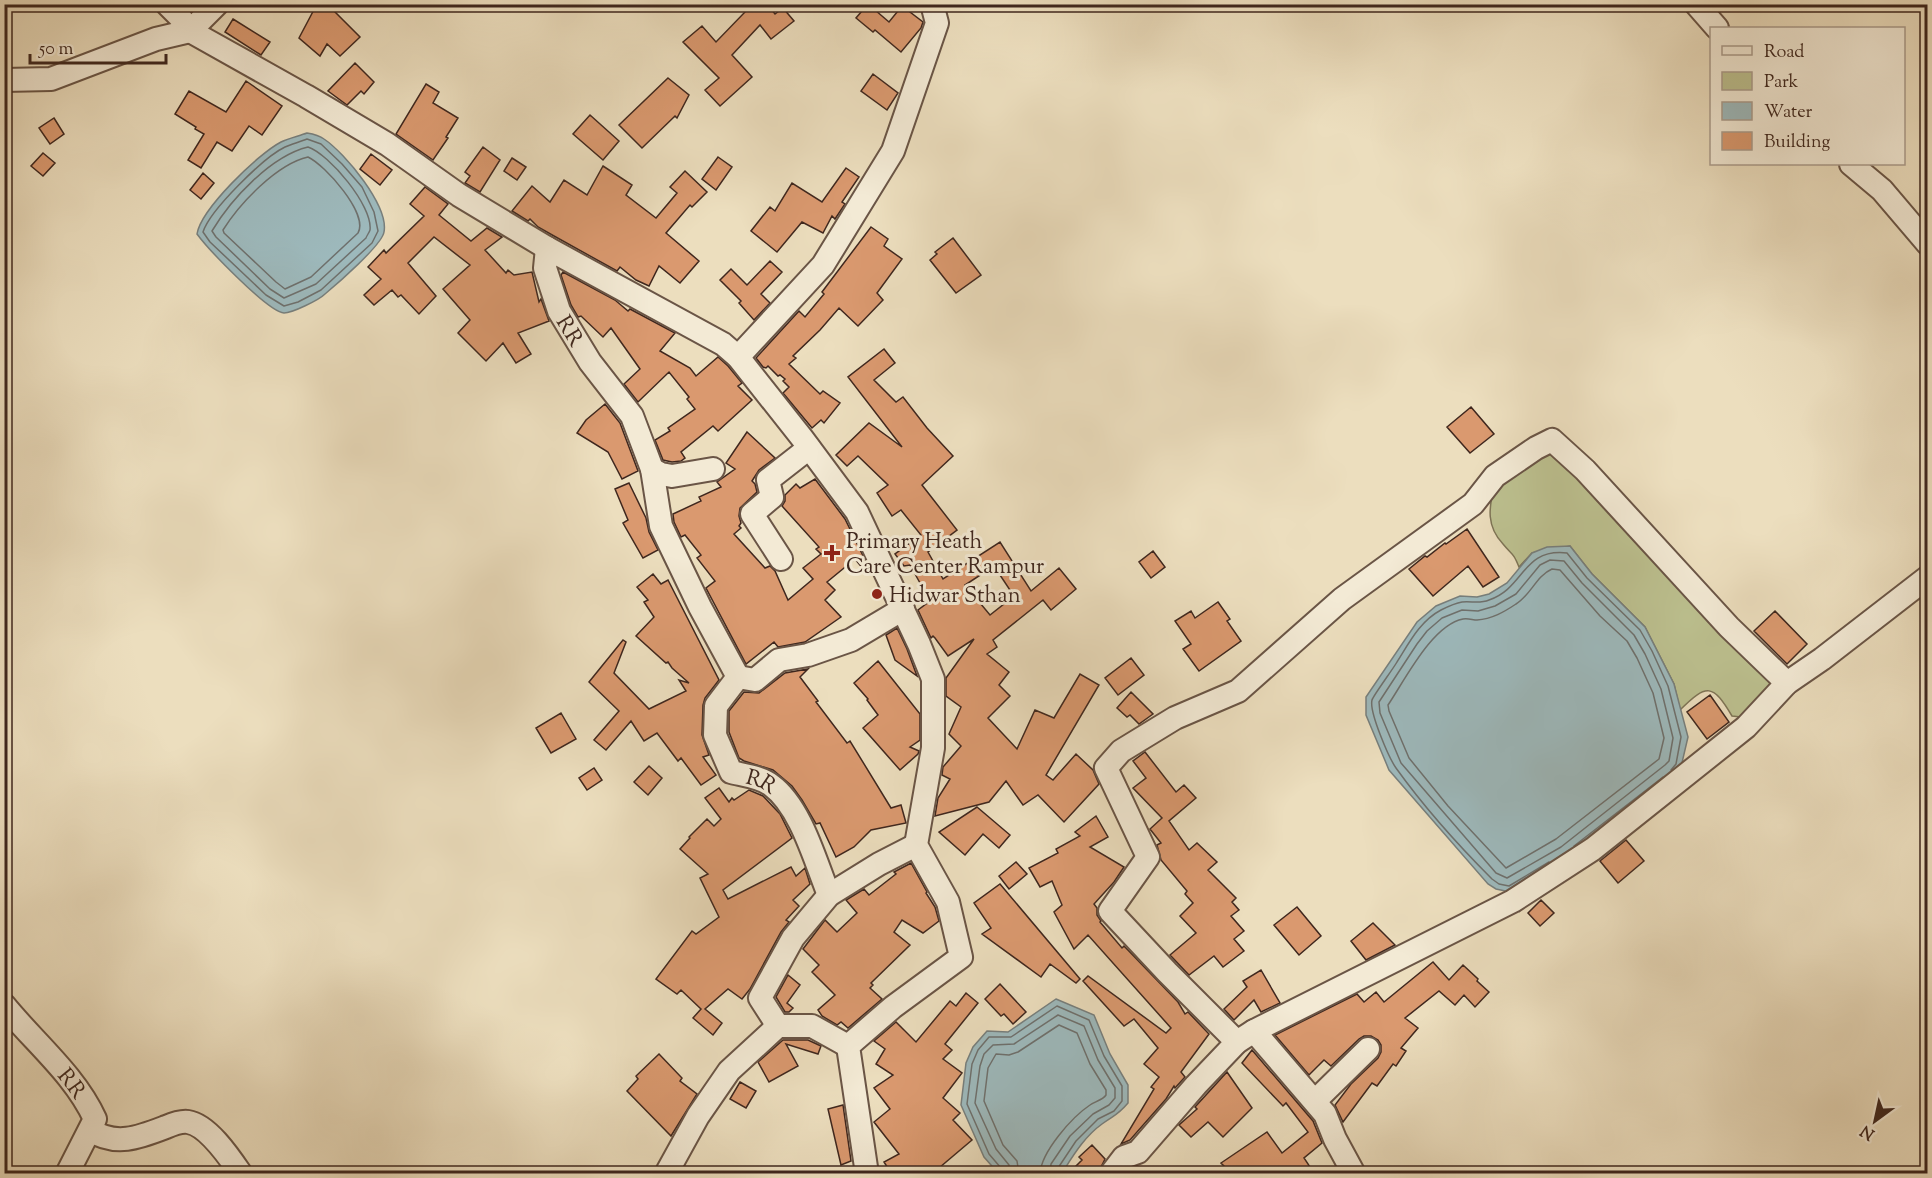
<svg xmlns="http://www.w3.org/2000/svg" width="1932" height="1178" font-family="'Sorts Mill Goudy',serif">
  <style>
    .green { fill: #bcc08f; stroke: #7e7456; stroke-width: 1.5 }
    .water { fill: #9db9bc; stroke: #777f7d; stroke-width: 1.5 }
    .lines { fill: none; stroke-linecap: round; stroke-linejoin: round }
    .shore { stroke: #6e706d; stroke-width: 1.5 }
    .building { fill: #da996f; stroke: #3f271e; stroke-width: 1.5; fill-rule: evenodd }
    .minor-casing { stroke: #6a5546; stroke-width: 26 }
    .minor { stroke: #f3ead5; stroke-width: 22 }
    .poi-dot { fill: #8f2418; stroke: #f3ead5; stroke-width: 2 }
    .labels { text-anchor: middle; stroke-width: 6; stroke-linejoin: round; paint-order: stroke }
    .street-label { font-size: 22px; fill: #3f271e; stroke: #f3ead5 }
    .poi-label { font-size: 22px; fill: #3f271e; stroke: #f3ead5; text-anchor: start }
  </style>
  <rect width="100%" height="100%" fill="#ecdebe"/>
  <filter id="stains"><feTurbulence type="fractalNoise" baseFrequency=".00333" numOctaves="4"/><feColorMatrix values="0 0 0 0 .2 0 0 0 0 .09 0 0 0 0 .02 0 0 0 .5 -.17"/></filter>
  <radialGradient id="worn" r=".72"><stop offset=".6" stop-color="#630" stop-opacity="0"/><stop offset="1" stop-color="#630" stop-opacity=".3"/></radialGradient>
  <path class="green" d="M1558,443L1775,683L1741,717L1732,716C1713,684 1707,683 1680,710L1674,684L1645,627L1592,574L1570,546L1532,553L1519,567C1513,552 1512,555 1503,544C1486,526 1489,508 1494,486Z"/>
  <path class="water" d="M307,133C313,134 320,136 324,139C345,153 389,206 384,232C382,245 337,284 325,294C319,300 292,313 284,313C268,312 208,249 197,234C201,209 258,154 281,142C289,138 299,136 307,133Z
    M1570,546L1592,574L1645,627L1674,684L1688,737L1681,767L1568,858L1510,892L1496,889L1488,884L1389,770L1366,715V697L1417,622L1436,606L1460,596L1477,597L1489,594L1507,583L1532,553L1547,547Z
    M1056,999L1094,1015L1110,1054L1128,1085V1103C1117,1116 1114,1115 1102,1124C1084,1137 1073,1156 1062,1173H998L984,1157L961,1105L966,1063L973,1047L987,1031L1008,1032Z"/>
  <g class="lines">
    <path class="shore" d="M307,139L321,144L342,164L362,187L374,212L378,231L372,243L321,290L298,302L284,306L266,295L210,242L203,232C210,210 264,157 285,147C291,144 300,142 307,139Z
      M308,147C329,154 373,206 370,230C370,231 366,237 366,238L316,284L284,298L270,289L216,237L212,231C231,199 271,156 308,147Z
      M308,157C325,165 369,214 358,233L311,277L285,289L276,282L224,233L223,230C240,203 277,164 308,157Z
      M1550,560L1564,561L1582,583L1634,635L1645,654L1661,689L1673,738L1669,761L1665,765L1561,847L1507,878L1496,873L1401,763L1380,713L1379,702L1417,644L1427,631L1442,618L1462,610L1478,611L1495,606L1516,594L1540,565Z
      M1552,569L1560,570L1600,616L1627,641L1637,658L1653,693L1664,738L1659,759L1556,839L1506,868L1448,806L1409,758L1389,711L1388,705C1405,680 1432,625 1463,619C1468,618 1473,620 1477,620C1492,619 1504,612 1516,604C1531,595 1536,576 1552,569Z
      M1574,846L1663,777
      M1549,862L1509,886L1499,884L1492,879C1458,845 1424,807 1396,768C1389,758 1369,712 1372,700C1373,696 1393,669 1397,662C1409,643 1420,621 1441,610C1447,607 1456,603 1462,602C1472,601 1480,604 1489,600C1525,588 1522,548 1567,553L1587,578L1640,630L1652,651L1668,686L1681,737L1676,764L1671,770
      M1002,1174L1001,1168L989,1154L967,1104L972,1064L978,1050L989,1037H1011L1057,1006L1089,1020L1104,1056L1122,1086V1101L1114,1111L1098,1119L1076,1141L1058,1168L1057,1174
      M1010,1174L1009,1165L996,1149L975,1103L980,1066L984,1054L993,1045L1014,1044L1058,1015L1084,1026L1098,1060L1115,1088V1098L1109,1105L1093,1114L1070,1136L1051,1164L1050,1174
      M1019,1174L1017,1161L1003,1145L984,1101L988,1068L996,1054L1009,1055L1018,1052L1059,1025L1077,1033L1090,1064L1106,1090C1106,1092 1106,1094 1106,1095C1103,1100 1094,1102 1090,1105C1072,1117 1041,1152 1040,1174"/>
  </g>
  <path class="building" d="M317,4H327L360,37L340,56L327,44L320,56L299,38Z
    M739,4H767L775,14L783,8L794,21L771,39L760,25L732,55L752,77L720,106L705,90L719,78L683,42L702,26L716,42L745,12Z
    M868,4L889,22L902,6L923,22L921,28L901,52L875,30L873,32L856,18Z
    M233,19L270,42L261,55L225,32Z
    M355,63L374,82L364,94L361,91L347,105L328,91Z
    M873,74L898,93L887,110L861,91Z
    M668,78L689,95L677,118L675,116L642,148L619,125Z
    M246,81L282,106L262,135L249,126L232,151L217,142L201,168L188,160L204,134L195,129L196,127L175,114L189,91L226,112Z
    M426,84L439,92L433,103L458,118L446,137L448,138L433,160L396,134Z
    M590,115L619,141L603,160L573,134Z
    M54,118L64,134L50,144L39,128Z
    M483,147L500,160L480,192L465,183L470,176L465,172Z
    M43,153L55,163L43,176L31,166Z
    M371,154L392,170L380,185L360,169Z
    M718,157L732,167L716,190L702,179Z
    M512,158L526,167L517,180L504,171Z
    M603,166L632,185L626,195L656,218L677,193L670,187L685,171L707,192L692,207L690,205L666,233L699,261L680,283L659,266L649,286L636,280L620,267L617,271L554,236L538,227L530,219L528,221L512,211L532,186L550,202L564,180L587,195Z
    M846,168L859,177L842,202L845,204L835,219L832,216L823,233L802,222L777,252L751,231L770,207L775,211L792,183L822,202Z
    M203,173L214,183L201,199L190,190Z
    M425,187L448,204L439,215L471,241L487,228L502,237L485,250L506,273L508,270L514,275L532,272L539,302L541,299L549,321L518,333L531,354L516,363L503,343L486,361L458,333L470,320L443,289L470,265L434,237L408,263L436,296L419,314L401,295L398,297L392,290L374,305L364,295L381,279L368,267L384,250L386,253L424,216L410,204Z
    M871,227L888,239L884,246L902,259L877,293L883,300L858,326L839,308L820,330L793,356L796,358L789,364L820,394L823,391L840,403L824,423L821,420L812,428L783,393L789,387L783,381L785,379L780,375L778,376L768,366L766,368L763,367L756,358L799,311L805,317L824,294L822,292Z
    M953,238L981,275L956,293L930,260L937,254L935,252Z
    M770,261L782,272L761,294L770,303L754,320L739,303L741,301L720,280L731,269L747,285Z
    M563,272L615,300L628,311L630,309L675,333L660,351L690,368L696,376L718,357L728,366L742,383L738,386L752,400L718,431L713,426L681,452L685,458L681,461L672,462L663,460L655,440L670,431L668,428L695,409L687,399L689,397L669,372L638,402L624,384L640,369L611,328L603,337L581,316L578,317L571,305L561,275Z
    M884,349L895,363L874,380L896,402L903,397L927,428L953,456L922,485L957,530L928,552L943,579L1000,542L1031,591L1059,568L1076,589L1051,610L1043,600L993,640L997,647L987,654L1009,672L999,685L1010,696L988,718L1017,749L1035,710L1054,718L1080,674L1099,685L1046,775L1053,780L1076,754L1093,770L1099,784L1064,822L1038,795L1023,805L1006,781L989,802L935,816L938,798L950,779L942,775L943,767L961,746L949,734L961,707L946,696V678L974,639L948,656L935,638L933,636L931,638L918,610L930,601L910,565L904,566L895,554L921,535L901,510L892,516L877,493L888,485L858,456L847,466L836,455L869,423L902,447L848,377ZM994,566L1014,596L990,615L965,585Z
    M605,404L620,423L638,471L622,479L608,452L577,433L586,420Z
    M1471,407L1494,434L1470,453L1447,427Z
    M747,432L775,458L759,470L752,481L755,484L757,492L740,508L739,516L741,523L739,526L741,528L734,534L765,568L770,566L775,571L788,600L813,579L803,568L821,554L816,549L819,547L782,506L785,501V495L796,484L800,488L815,479L845,519L868,566L864,570L855,559L827,582L835,590L825,600L841,617L805,642L778,647L774,642L746,664L706,588L715,581L697,558L701,555L685,535L681,537L674,522L673,514L701,501L699,497L721,487L717,482L735,469L726,463Z
    M629,483L646,518L649,532L658,550L643,558L623,523L628,520L615,489Z
    M1467,529L1499,577L1483,587L1468,566L1433,596L1409,569L1425,556L1427,557L1445,543L1446,544Z
    M1153,551L1165,567L1151,578L1139,562Z
    M653,574L661,584L668,580L719,680L705,698L703,705L702,735L709,755L703,757L716,775L701,785L681,758L678,761L657,733L644,741L631,721L606,750L594,740L619,711L589,682L623,640L626,642L614,673L649,709L686,691L679,680L689,683L672,668L668,662L666,663L636,636L654,617L644,602L648,600L637,587Z
    M1218,602L1230,619L1227,621L1241,641L1199,671L1183,649L1191,644L1175,621L1191,611L1195,618Z
    M1775,611L1807,644L1787,664L1754,631Z
    M897,628L907,649L917,676L895,660L886,635Z
    M1131,658L1144,675L1118,695L1105,678Z
    M878,661L920,714V740L910,747L919,751L918,754L900,770L863,728L878,715L867,700L868,699L854,683Z
    M808,669L800,677L818,701L816,702L847,743L850,741L891,808L901,805L906,823L871,830L854,847L836,857L820,823L816,824L802,800L792,786L773,770L744,761L739,758L729,732V711L744,692L759,693L785,673Z
    M1131,692L1153,714L1139,724L1130,715L1127,717L1117,708Z
    M1710,695L1729,722L1707,739L1687,712Z
    M561,713L576,739L551,753L536,728Z
    M1145,752L1176,792L1184,785L1196,798L1169,821L1189,850L1197,843L1217,862L1208,870L1236,898L1232,902L1239,910L1231,916L1244,931L1234,939L1244,951L1223,967L1214,956L1189,975L1170,955L1196,933L1180,916L1193,903L1185,894L1187,891L1161,860L1157,845L1161,843L1150,829L1162,818L1133,788L1146,778L1133,761Z
    M649,766L662,778L648,795L634,782Z
    M594,768L602,780L587,790L579,778Z
    M719,788L729,802L732,798L734,800L749,790L763,796L780,814L792,838L723,890L728,899L791,867L796,876L805,868L810,884L793,900L799,906L786,920L789,922L781,932L750,989L742,999L728,989L705,1009L722,1023L713,1035L693,1018L701,1009L681,990L677,994L656,979L692,931L696,934L719,917L700,878L708,874L680,849L690,838L689,837L707,819L714,826L721,819L705,798Z
    M977,807L1010,835L999,848L983,834L965,855L939,832Z
    M1096,816L1108,837L1090,847L1124,867L1114,882L1094,904L1097,908V915L1101,921L1100,922L1122,948L1124,946L1178,1002L1185,1014L1188,1012L1209,1034L1181,1072L1185,1077L1175,1088L1174,1086L1166,1099L1130,1140L1121,1144L1154,1089L1151,1087L1159,1077L1144,1064L1158,1048L1134,1019L1124,1026L1083,981L1088,976L1166,1033L1171,1028L1088,935L1074,949L1054,912L1062,905L1052,881L1040,887L1029,868L1058,853L1056,849L1080,836L1075,832Z
    M1626,840L1644,861L1618,883L1600,861Z
    M1016,862L1027,874L1009,889L999,876Z
    M911,863L927,892L926,893L935,907L939,921L923,933L902,920L894,932L910,945L871,983L873,985L870,988L882,999L848,1028L841,1022L837,1025L822,1016L818,1010L835,995L812,972L819,965L803,949L825,920L837,932L857,913L846,900L864,889L869,895L896,874L894,872Z
    M1000,884L1080,979L1076,983L1050,964L1041,977L982,934L991,928L974,903Z
    M1541,900L1554,913L1540,926L1528,913Z
    M1297,907L1321,936L1299,955L1274,925Z
    M1373,923L1395,945L1366,960L1351,941Z
    M1433,962L1449,980L1463,965L1478,979L1477,981L1489,992L1475,1007L1464,995L1455,1005L1439,991L1405,1018L1418,1028L1401,1048L1406,1051L1396,1066L1393,1064L1377,1086L1372,1083L1343,1122L1335,1105L1351,1084L1378,1058L1381,1052V1045L1378,1040L1371,1036H1364L1359,1039L1331,1066L1324,1060L1309,1075L1275,1035L1357,994L1364,1002L1376,992L1384,1002Z
    M1261,970L1280,1003L1261,1012L1254,1000L1234,1020L1224,1009L1247,987L1243,981Z
    M788,975L800,985L787,1003L793,1008L789,1012H785L776,997Z
    M1000,984L1026,1012L1013,1024L1004,1014L1001,1016L985,999Z
    M966,993L978,1003L945,1044L952,1050L943,1059L962,1073L943,1098L960,1113L953,1120L972,1140L933,1173H891L884,1162L899,1154L874,1122L890,1109L874,1088L893,1075L876,1064L885,1049L874,1041L896,1022L916,1042L950,1001L956,1006Z
    M783,1040H808L821,1046L818,1054L786,1044L798,1066L769,1082L758,1062Z
    M1252,1050L1313,1121L1322,1143L1304,1158L1314,1173H1231L1221,1163L1267,1132L1282,1153L1308,1132L1286,1103L1283,1106L1242,1063Z
    M659,1054L682,1078L680,1081L697,1094L671,1136L627,1091L638,1079L636,1076Z
    M1227,1072L1252,1108L1223,1137L1208,1122L1191,1137L1179,1125L1197,1109L1195,1107Z
    M740,1082L756,1091L746,1108L730,1099Z
    M843,1105L851,1161L841,1165L828,1109Z
    M1092,1145L1105,1159L1098,1173H1069L1082,1160L1079,1157Z"/>
  <g class="lines">
    <g class="minor-casing">
      <g id="minor">
        <path d="M167,4L179,16L190,31L306,96L387,144L459,195L547,248L723,344L738,357L802,438L857,512L919,644L933,679V748L916,845L948,902L961,957L893,1007L848,1046L867,1174"/>
        <path d="M1696,4L1717,28"/>
        <path d="M4,80L51,79L156,39L190,31L217,4"/>
        <path d="M1851,164L1882,190L1928,244"/>
        <path id="s1" d="M547,248L545,268L559,311L590,362L632,416L652,469"/>
        <path d="M738,357L823,265L893,151L937,23L932,4"/>
        <path id="s2" d="M713,469L672,476L661,474L652,469L661,526L700,607L738,677L716,706L715,735L731,772C743,775 761,777 771,785C801,807 815,861 829,895"/>
        <path d="M781,559L752,514L772,497L768,480L809,448"/>
        <path d="M738,677L755,680L779,660L808,655L851,640L903,609"/>
        <path id="s3" d="M4,1005C34,1042 75,1075 95,1119L67,1174"/>
        <path d="M778,1026L760,998L793,938L829,895L879,864L916,845"/>
        <path d="M1254,1031L1325,1114L1335,1139L1354,1174"/>
        <path d="M1237,1042L1167,972L1110,911L1148,857L1106,768L1121,751L1175,718L1238,691L1342,599L1473,504L1495,476L1536,448L1552,440L1585,470L1729,627L1787,683"/>
        <path d="M1315,1101L1368,1049"/>
        <path d="M90,1130C116,1147 140,1137 166,1127C173,1124 181,1121 188,1122C208,1125 230,1158 241,1174"/>
        <path d="M666,1174L698,1116L729,1071L778,1026H812L848,1046"/>
        <path d="M1111,1174L1124,1157L1138,1152L1196,1085L1237,1042L1254,1031L1513,901L1593,849L1746,727L1787,683L1822,659L1928,577"/>
      </g>
    </g>
    <use href="#minor" class="minor"/>
  </g>
  <g class="poi-dot">
    <path d="M829 544h6v6h6v6h-6v6h-6v-6h-6v-6h6z"/>
    <circle cx="877" cy="594" r="6"/>
  </g>
  <g class="labels">
    <g class="street-label">
      <text dy="8" stroke="none"><textPath href="#s1" startOffset="88">RR</textPath></text>
      <text dy="8" stroke="none"><textPath href="#s2" startOffset="428">RR</textPath></text>
      <text dy="8" stroke="none"><textPath href="#s3" startOffset="104">RR</textPath></text>
    </g>
    <g class="poi-label">
      <text x="846" y="548">Primary Heath<tspan x="846" dy="25">Care Center Rampur</tspan></text>
      <text x="889" y="602">Hidwar Sthan</text>
    </g>
  </g>
  <rect width="1932" height="1178" fill="none" stroke="#ecdebe" stroke-width="24"/>
  <rect x="6" y="6" width="1920" height="1166" fill="none" stroke="#3f271e" stroke-width="3"/>
  <rect x="12" y="12" width="1908" height="1154" fill="none" stroke="#3f271e" stroke-width="1.5"/>
  <rect x="1710" y="27" width="195" height="138" fill="#f3ead5" stroke="#ab9c8c" stroke-width="1.5"/>
  <rect x="1722" y="46" width="30" height="9" fill="#f3ead5" stroke="#ab9c8c" stroke-width="1.5"/>
  <text x="1764" y="57" font-size="18" fill="#3f271e">Road</text>
  <rect x="1722" y="72" width="30" height="18" fill="#bcc08f" stroke="#ab9c8c" stroke-width="1.5"/>
  <text x="1764" y="87" font-size="18" fill="#3f271e">Park</text>
  <rect x="1722" y="102" width="30" height="18" fill="#9db9bc" stroke="#ab9c8c" stroke-width="1.5"/>
  <text x="1764" y="117" font-size="18" fill="#3f271e">Water</text>
  <rect x="1722" y="132" width="30" height="18" fill="#da996f" stroke="#ab9c8c" stroke-width="1.5"/>
  <text x="1764" y="147" font-size="18" fill="#3f271e">Building</text>
  <g transform="translate(1875 1121) rotate(213)" stroke="#f3ead5" stroke-width="4.5" paint-order="stroke">
  <path d="M0-4.5L10 22L0 15L-10 22Z" fill="#3f271e"/>
  <text y="-9" font-size="16" font-weight="bold" text-anchor="middle" fill="#3f271e">N</text>
  </g>
  <path d="M30 54v9h136v-9" fill="none" stroke="#3f271e" stroke-width="3"/>
  <text x="39" y="54" font-size="18" fill="#3f271e" stroke="#f3ead5" stroke-width="4.5" paint-order="stroke">50 m</text>
  <rect width="100%" height="100%" filter="url(#stains)"/>
  <rect width="100%" height="100%" fill="url(#worn)"/>
</svg>
